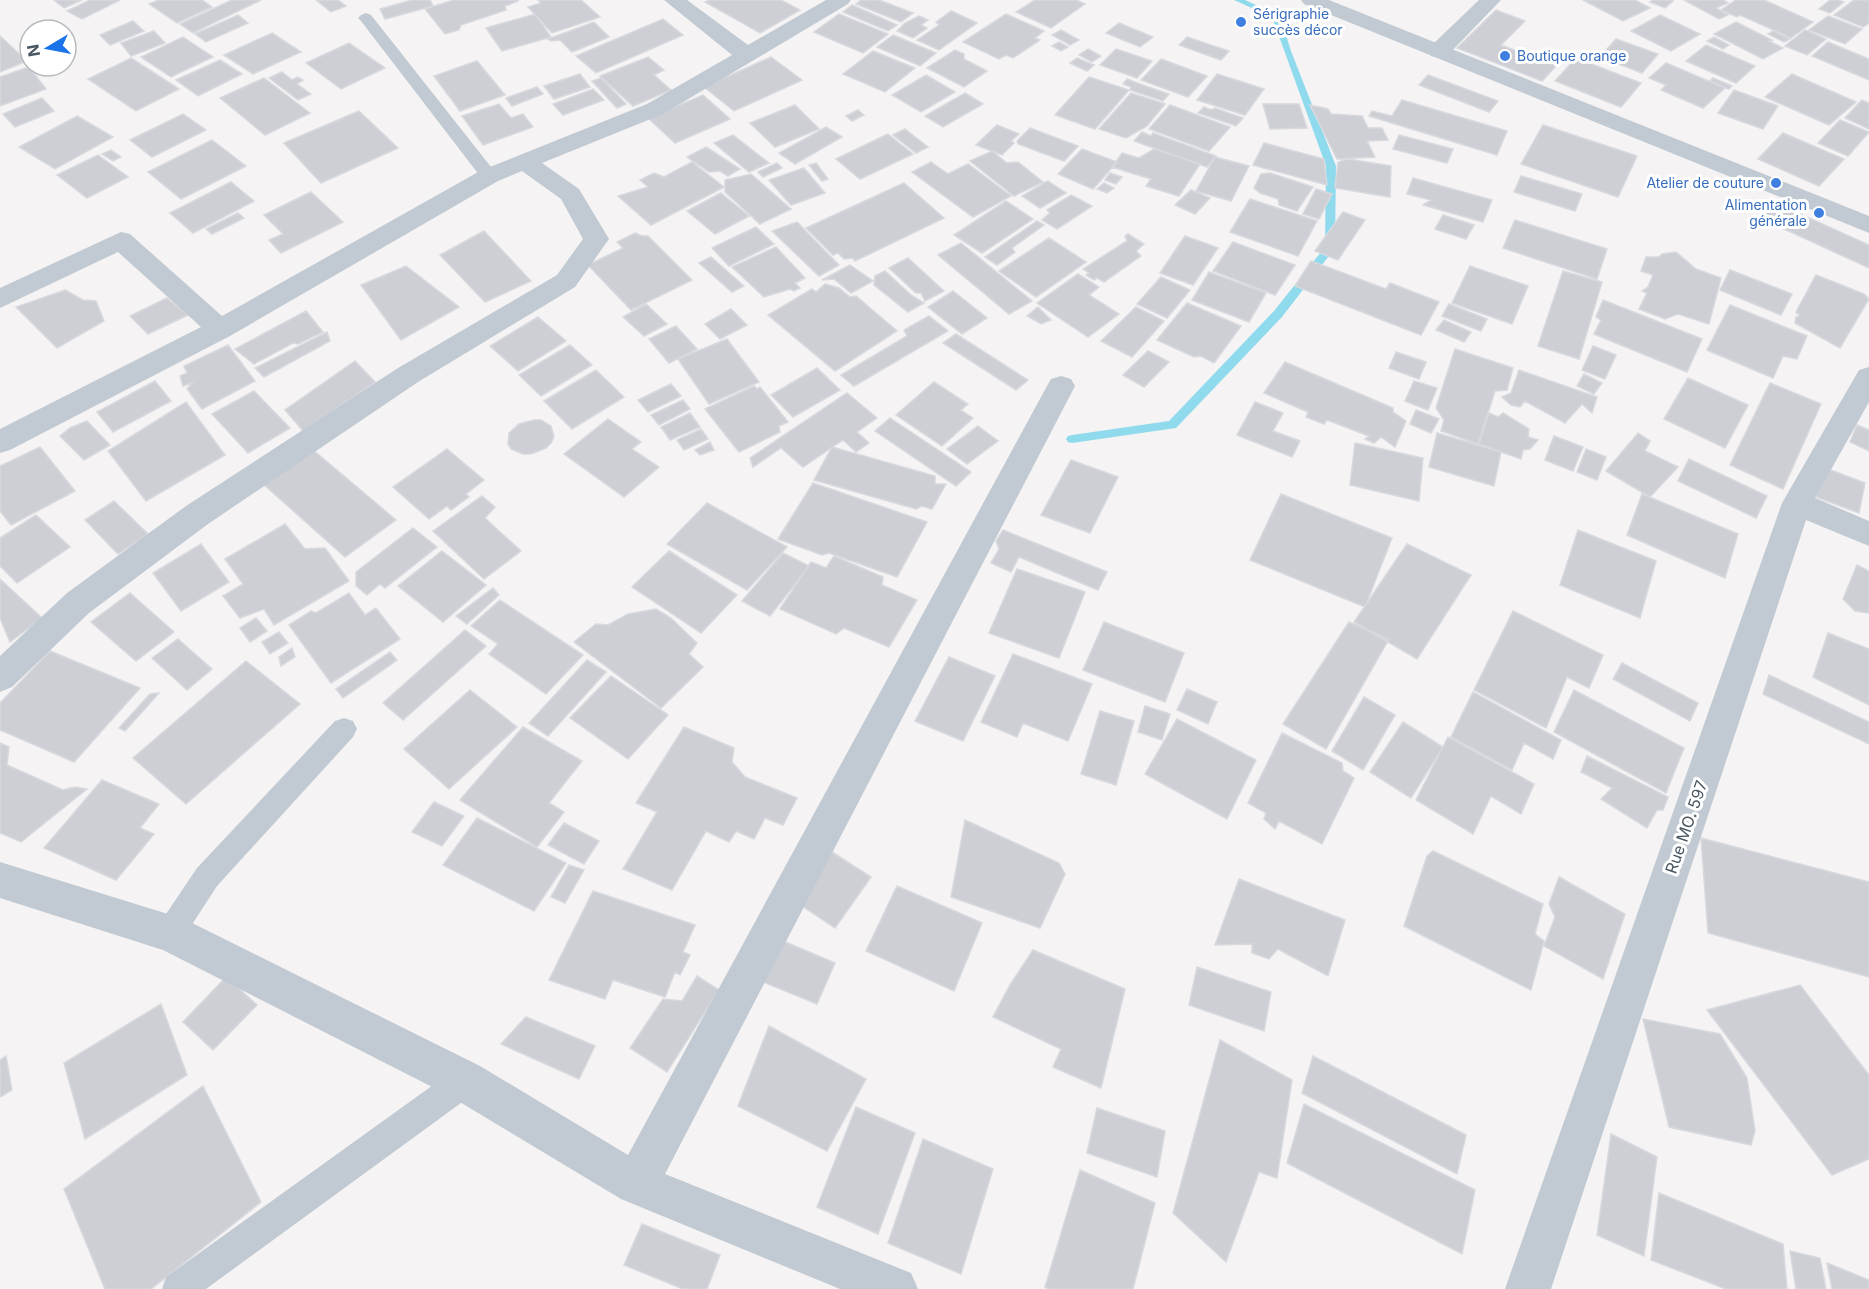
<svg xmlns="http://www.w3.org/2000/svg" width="1869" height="1289" font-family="Inter,sans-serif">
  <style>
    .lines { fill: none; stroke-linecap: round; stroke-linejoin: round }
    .stream { fill: #90daee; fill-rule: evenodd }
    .building { fill: #cdcfd5; stroke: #d7d9de; stroke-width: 1.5 }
    .service { fill: #c1cad2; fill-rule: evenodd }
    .minor { fill: #c1cad2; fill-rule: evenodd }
    .tertiary { fill: #c1cad2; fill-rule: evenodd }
    .shop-dot { fill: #3f7fe0; stroke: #fff; stroke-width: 2 }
    .labels { text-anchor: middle; stroke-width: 6; stroke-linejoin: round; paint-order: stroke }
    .far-shop-label { font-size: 14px; fill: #366cbe; stroke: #fff; text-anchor: start }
    .street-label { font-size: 16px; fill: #4a5661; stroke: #fff }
  </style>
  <rect width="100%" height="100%" fill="#f5f3f3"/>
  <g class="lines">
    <path class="stream" d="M1234,0H1245L1280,16L1291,51L1336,166L1335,248L1282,317L1176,428L1072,443L1068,442L1066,439L1068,436L1072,435L1169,421L1274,311L1325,247L1326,166L1272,17Z"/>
  </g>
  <path class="building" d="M54,0H82L64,8Z
    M90,0H120L82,19L67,11Z
    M159,0H202L212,7L177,23L149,4Z
    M232,0H261L193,33L180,24Z
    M316,0H338L346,6L331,12Z
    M412,0H430L433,6L385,19L380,9Z
    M454,0H518V1L505,6L506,10L461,25L459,30L445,34L425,9Z
    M538,0H581L600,17L552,33L528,7L541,3Z
    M709,0H781L800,10L760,33L705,2Z
    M861,0H879L913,13L901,22L856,4Z
    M1035,0H1076L1085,4L1051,28L1016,12Z
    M1583,0H1635L1650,8L1623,21Z
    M1653,0H1670L1673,1L1665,8L1650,2Z
    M1684,0H1723L1728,3L1716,8L1728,15L1719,19Z
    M1736,0H1764L1813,22L1791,38L1740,15L1737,17L1721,10Z
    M1830,0H1838L1844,2L1830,13L1819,9Z
    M1854,0H1869V23L1863,27L1834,15Z
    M852,5L897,25L888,31L843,12Z
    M1496,10L1525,21L1501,45L1556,66L1542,81L1457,48Z
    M951,11L977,23L939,50L917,40L939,25L936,22Z
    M535,14L551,37L502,51L486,28Z
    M839,14L888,34L863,53L814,32Z
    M1006,14L1044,31L1035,38L1040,40L1013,58L1006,55L999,59L963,42Z
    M238,15L248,23L206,42L195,34Z
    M1660,15L1700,34L1671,51L1631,31Z
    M919,16L928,20L921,25L927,28L913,38L897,31L905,23Z
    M1828,16L1862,29L1845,44L1809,30Z
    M663,19L683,35L596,73L576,56Z
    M133,21L144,31L110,45L100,35Z
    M594,22L609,37L572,52L560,40L551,41L548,39Z
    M1736,22L1772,40L1769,41L1783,48L1763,59L1714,34Z
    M1119,23L1153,37L1140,47L1106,33Z
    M1061,30L1079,40L1070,45L1052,35Z
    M1805,30L1826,39L1807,55L1785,46Z
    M154,31L165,43L131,56L121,43Z
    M1773,31L1790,39L1784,42L1768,34Z
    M272,33L301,52L253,74L224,55Z
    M893,35L936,53L920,66L877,47Z
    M0,36L27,61L0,72Z
    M183,37L213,57L171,77L141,57Z
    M1187,37L1229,51L1221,60L1179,45Z
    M1714,37L1729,45L1723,49L1707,41Z
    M1616,39L1658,54L1642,73L1600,57Z
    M1059,42L1068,47L1061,51L1052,46Z
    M1828,42L1869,59V80L1812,56Z
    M349,43L385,68L341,89L306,63Z
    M1706,45L1755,66L1736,83L1686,61Z
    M1088,49L1101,56L1092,62L1079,55Z
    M1116,49L1152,61L1137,78L1100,65Z
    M955,50L964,54V59L987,71L964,87L927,68Z
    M873,51L915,68L885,92L843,74Z
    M648,57L664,70L654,75L671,90L633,106L600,76Z
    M771,57L802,80L734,111L704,87Z
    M131,58L179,89L136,111L88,79Z
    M1077,58L1094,65L1087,71L1070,63Z
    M1576,58L1641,83L1621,107L1555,81Z
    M1161,59L1207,76L1188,97L1141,80Z
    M220,60L242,74L198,96L176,80Z
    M477,61L505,95L460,111L434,76Z
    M1666,63L1725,88L1703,108L1661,90L1666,85L1649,78Z
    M29,67L46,89L0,106V77Z
    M282,72L292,80L298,77L303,80L297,84L311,94L298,100L269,78Z
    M580,74L590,87L554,99L544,86Z
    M1217,74L1264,89L1245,115L1197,100Z
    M1792,74L1856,102L1829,125L1765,97Z
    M926,75L955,92L921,112L892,95Z
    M1428,75L1498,101L1489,112L1419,85Z
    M1089,77L1129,90L1095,129L1055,115Z
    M264,78L310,113L265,135L220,98Z
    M601,78L626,104L617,108L592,81Z
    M1713,78L1732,86L1729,89L1710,81Z
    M1127,79L1137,83L1169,94L1163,101L1130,90L1131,87L1123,84Z
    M537,87L543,94L512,106L506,98Z
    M593,89L604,100L563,115L553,104Z
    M1734,90L1778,106L1763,129L1718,113Z
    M965,93L983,104L943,127L925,116Z
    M1131,93L1165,104L1147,126L1126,138L1099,129Z
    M703,95L730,119L675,143L648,118Z
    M42,98L54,111L15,127L3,114Z
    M1402,100L1507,131L1497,155L1369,116L1372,111L1392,116Z
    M1862,100L1869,103V129L1845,118Z
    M499,104L511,118L523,114L533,127L483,145L462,116Z
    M1263,104H1299L1307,128L1270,129Z
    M795,105L819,129L775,147L750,123Z
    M1170,105L1230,127L1209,151L1149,129Z
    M1310,105L1328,109L1331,114L1362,116L1368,128H1382L1388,140L1367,141L1375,157L1337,159Z
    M1204,107L1211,110L1215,108L1243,118L1236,126L1198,113Z
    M858,110L864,115L852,121L846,116Z
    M359,111L398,148L321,183L284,143Z
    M183,114L206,130L152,157L130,140Z
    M77,116L113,137L55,169L19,147Z
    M1840,120L1869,132L1848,156L1818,143Z
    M997,125L1019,134L1011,141L1014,143L1002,155L976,145Z
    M1543,125L1637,156L1618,197L1521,164Z
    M826,127L842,137L795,164L779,153Z
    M1030,128L1078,146L1064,161L1018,144L1017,141Z
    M905,129L928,147L916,153L893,135Z
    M1142,132L1151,136L1153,133L1216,156L1207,167L1134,141Z
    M1783,133L1844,159L1819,186L1758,159Z
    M888,134L913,154L860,179L836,159Z
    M733,135L769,163L749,172L714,143Z
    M1399,135L1453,149L1447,163L1393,149Z
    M212,140L246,166L181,199L148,172Z
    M1264,143L1324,159L1327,185L1253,165Z
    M706,147L740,169L728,176L720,171L709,172L687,157Z
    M1082,149L1117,162L1093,189L1058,174Z
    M1154,149L1200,164L1179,196L1146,186L1151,179L1112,167L1122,153L1139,158Z
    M111,150L121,157L113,161L102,154Z
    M992,151L1007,163L1018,162L1043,182L1014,196L970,161Z
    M98,155L128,177L87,198L57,175Z
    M1215,157L1249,166L1231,201L1196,191Z
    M1348,159L1391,166L1390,197L1335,188L1338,162Z
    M692,162L724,187L651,225L618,196L648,187L640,180L654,173L664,177Z
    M931,162L948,174L968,164L1011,196L973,217L912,172Z
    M777,163L782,168L763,177L758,172Z
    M816,163L828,179L822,181L809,165Z
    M804,168L825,193L791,205L769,180Z
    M1110,173L1122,177L1116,184L1105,180Z
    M1270,173L1313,187L1297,211L1279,205L1278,199L1260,193L1254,188L1261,174Z
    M751,174L791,209L760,224L725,192V180Z
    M1521,176L1582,194L1575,211L1514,192Z
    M1413,178L1492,200L1483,222L1423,205L1431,200L1407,194Z
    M1048,181L1066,193L1040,208L1022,196Z
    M231,182L254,201L193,233L170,213Z
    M904,183L944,218L855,261L853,258L844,259L838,253L833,255L806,228Z
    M1104,183L1114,188L1107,193L1097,189Z
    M1316,189L1332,194L1319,219L1303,214Z
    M1191,190L1210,198L1195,214L1175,205Z
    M311,192L343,222L281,253L269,240L283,234L264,215Z
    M721,193L749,216L715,234L687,211Z
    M1071,195L1092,206L1057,229L1042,220L1050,213L1047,210Z
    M1250,199L1317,221L1298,256L1230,232Z
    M1006,201L1033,219L982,253L954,235Z
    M1772,201L1869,245V268L1758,217Z
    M1343,212L1365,220L1338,260L1315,251Z
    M238,213L244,218L212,234L206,229Z
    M1443,215L1474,225L1466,239L1435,229Z
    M1515,220L1607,249L1597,279L1503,248Z
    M1037,221L1044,225L1012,248L1015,252L997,265L985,257Z
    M797,222L839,265L819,276L772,231Z
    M756,227L774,244L729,266L712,248Z
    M484,231L531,281L485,302L440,255Z
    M635,233L642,236H648L692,280L631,310L588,265L623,248L617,242Z
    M1128,234L1144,244L1136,251L1141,256L1104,282L1097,278L1094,280L1086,275L1089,273L1083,269L1127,241L1125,236Z
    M1185,236L1218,248L1193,285L1160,273Z
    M1049,238L1086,262L1036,297L999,271Z
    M1233,242L1295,265L1275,295L1213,271Z
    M961,243L1032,301L1009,314L938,255Z
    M776,247L805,278L795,283L800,288L794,291L790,289L764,297L732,267Z
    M1676,252L1696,269L1721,278L1709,324L1678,314L1665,319L1639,309L1647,293L1642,291L1648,287L1653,275L1641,271L1646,257H1659L1662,254Z
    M711,257L744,286L732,292L699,263Z
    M908,258L944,291L925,301L921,293H916L889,268Z
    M1311,261L1386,289L1390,283L1439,302L1421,335L1295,286Z
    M850,265L873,281L851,293L834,279L822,280Z
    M406,266L459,307L401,340L361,285Z
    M1470,266L1528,286L1512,324L1452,303Z
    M1730,270L1792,294L1781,315L1720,290Z
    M885,271L911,295L924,303L908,312L874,285L875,276Z
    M1563,271L1602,282L1579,359L1538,346Z
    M1209,272L1266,293L1249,322L1192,300Z
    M1078,274L1099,287L1089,295L1119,314L1088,337L1037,303Z
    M1816,275L1864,294L1869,299L1840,348L1795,323L1796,317L1800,316L1796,312Z
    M1161,277L1190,290L1167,318L1137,304Z
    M825,284L839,288L850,297L856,296L897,331L835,371L768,315L812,289L816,292Z
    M65,290L83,300L96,301L104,321L57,348L16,307Z
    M953,291L987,318L962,334L928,307Z
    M167,298L188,315L148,334L130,316Z
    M1603,300L1702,339L1687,372L1594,334L1601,320L1596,317Z
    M1187,303L1241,326L1214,363L1201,356L1194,357L1157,340Z
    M646,304L667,324L644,336L623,317Z
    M1449,304L1487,319L1481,331L1442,316Z
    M1730,305L1807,336L1797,359L1783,356L1773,378L1707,350Z
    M1038,307L1051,320L1041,324L1027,316Z
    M1136,307L1164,321L1132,357L1101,341Z
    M731,309L747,325L720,339L705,324Z
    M306,311L323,332L298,344L293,343L254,364L235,349Z
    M929,316L948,331L854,386L841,375L907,336L904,330Z
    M538,317L566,341L518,371L490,346Z
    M1444,320L1471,332L1464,342L1436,330Z
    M676,326L697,349L669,363L649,339Z
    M327,332L330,341L264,377L255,368Z
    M956,334L1028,380L1016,390L943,343Z
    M727,339L759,382L709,404L678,359Z
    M228,345L255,381L202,409L187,389L192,383L183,386L180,376L187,373L184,366Z
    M570,345L592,365L541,396L519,375Z
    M1593,346L1616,355L1605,379L1582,370Z
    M1455,349L1513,368L1507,390L1495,391L1478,444L1441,431L1444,420L1436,408Z
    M1148,351L1169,362L1144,387L1123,375Z
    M1396,352L1426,362L1419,379L1389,368Z
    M355,361L375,382L303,431L285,410Z
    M1285,362L1393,408V412L1406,421L1395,447L1381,437L1374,443L1365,439L1369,436L1327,420L1324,424L1306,417L1308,412L1264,393Z
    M817,368L840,390L793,417L771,395Z
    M596,370L624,397L572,429L544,401Z
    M1519,370L1597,397L1592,413L1582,404L1565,423L1525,401L1520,407L1511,405L1502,397L1511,393Z
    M1584,374L1602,383L1594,394L1577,386Z
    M1688,378L1748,405L1725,448L1664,419Z
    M155,381L171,401L113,432L97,412Z
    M1414,381L1437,388L1428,410L1405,401Z
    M934,382L968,404L961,410L973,418L942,446L896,415Z
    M1770,383L1821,404L1783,489L1730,465Z
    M671,384L681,396L648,412L638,400Z
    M754,386L757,389L760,387L788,422L779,426L780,432L739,452L705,409Z
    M254,391L290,428L248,453L212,414Z
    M847,393L877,418L857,432L869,443L856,452L843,440L803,467L781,448L753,467L750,458Z
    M683,400L690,409L659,425L651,415Z
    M186,402L225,455L146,501L108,451Z
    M1255,402L1283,413L1273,431L1300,441L1292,457L1237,435Z
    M1416,410L1439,419L1431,433L1410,424Z
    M690,413L700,427L670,440L661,427Z
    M1489,413L1498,417L1503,413L1529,429L1528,437L1538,440L1530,449L1523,450L1521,459L1479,444Z
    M890,418L971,472L956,486L875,431Z
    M608,419L641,442L632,449L659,467L624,497L564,454Z
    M534,420H541L551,426L554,437L551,443L546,448L531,454H523L511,449L508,444L509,433L519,424Z
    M87,421L110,445L84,460L60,436L70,428Z
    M1857,425L1869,430V451L1850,442Z
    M978,426L998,441L967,464L947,449Z
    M701,429L708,439L684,450L677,440Z
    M1437,433L1501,452L1494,486L1429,467Z
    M1638,433L1650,441L1645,451L1678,467L1650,497L1606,471Z
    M1554,436L1583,447L1573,471L1545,460Z
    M710,442L714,450L700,455L695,450Z
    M1355,443L1423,458L1419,501L1350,485Z
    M40,447L75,491L11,525L0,511V466Z
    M832,447L935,476V484H946L932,509L922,506L916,509L814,480Z
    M312,449L396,520L345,557L262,483Z
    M447,449L484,480L466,494L469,497L451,510L447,506L429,519L393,487Z
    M1586,449L1606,457L1597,480L1577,472Z
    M1689,459L1767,496L1756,518L1678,481Z
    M1071,460L1118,477L1090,533L1041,515Z
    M1823,467L1865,483L1859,513L1816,497Z
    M813,483L927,522L897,577L829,553L822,555L778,539Z
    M1281,494L1392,538L1365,607L1250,560Z
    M1642,494L1738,534L1725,578L1627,535Z
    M482,496L495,507L485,518L521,551L484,579L433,531Z
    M114,501L148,534L118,554L85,520Z
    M707,503L787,547L747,590L667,544Z
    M36,515L70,547L17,583L0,566V538Z
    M285,524L305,549L325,548L349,581L274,625L264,609L240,618L223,596L243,584L225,559Z
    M413,528L437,547L385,588L380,584L367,595L356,586V572Z
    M1003,530L1107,572L1098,590L1019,557L1011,572L991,563L999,549L996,541Z
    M1578,530L1656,561L1640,618L1560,585Z
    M201,544L229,582L181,611L153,573Z
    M1407,544L1471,575L1417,659L1354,622Z
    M442,551L486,585L443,622L398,586Z
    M669,551L737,595L701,633L632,587Z
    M783,553L809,566L770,616L742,601Z
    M834,556L883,577L882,585L917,600L889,647L844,628L836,634L780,609L811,562L826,568Z
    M1857,565L1869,571V613L1855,611L1843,599Z
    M1017,569L1085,592L1059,658L989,633Z
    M0,579L42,618L10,642L0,618Z
    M493,588L499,595L467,624L456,616Z
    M130,593L174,632L136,661L91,622Z
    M349,593L365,615L376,608L400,639L331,683L289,625L311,611L316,613Z
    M500,600L583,655L546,694L489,654L498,644L471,626Z
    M656,609L671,618L697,643L689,654L703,667L661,708L574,642L596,624L608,625L628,614Z
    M1513,611L1603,655L1589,688L1567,677L1546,728L1474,690Z
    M256,618L267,631L250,642L240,628Z
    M1104,622L1184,653L1165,702L1083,670Z
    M1349,622L1389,639L1326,749L1283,724Z
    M465,630L486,646L403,720L383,703Z
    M279,632L288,643L270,654L262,642Z
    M1828,633L1869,649V705L1813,677Z
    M178,639L212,669L187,690L152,658Z
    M292,648L295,657L281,666L279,657Z
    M50,651L140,688L74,762L0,730V703Z
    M390,652L397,660L343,698L336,689Z
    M1013,654L1092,684L1068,741L1023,723L1017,737L981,722Z
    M949,657L995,676L963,741L915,721Z
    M587,660L606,672L548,736L529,723Z
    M246,661L300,704L186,804L133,758Z
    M1622,663L1698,703L1690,721L1613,679Z
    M1769,675L1869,722V744L1763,694Z
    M611,676L668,715L628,759L570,718Z
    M1187,689L1217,702L1208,724L1177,710Z
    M470,690L517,727L449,789L404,749Z
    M1574,690L1684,748L1666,793L1554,732Z
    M1473,692L1561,740L1553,759L1524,743L1512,770L1451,737Z
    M159,693L125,731L119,728L150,694Z
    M1364,697L1395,715L1363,770L1332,751Z
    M1145,706L1170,714L1162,740L1138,732Z
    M1100,711L1134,721L1116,785L1081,774Z
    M1177,719L1256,760L1227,819L1145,774Z
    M1403,722L1443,747L1411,798L1370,772Z
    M523,727L582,761L549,803L564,812L537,847L460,800Z
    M684,727L734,748L732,762L745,777L797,798L783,825L765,818L754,839L736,831L729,842L706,831L672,890L623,869L657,812L636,803Z
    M1282,733L1342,763L1343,771L1354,778L1322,844L1279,821L1275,829L1264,819L1266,813L1248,803Z
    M1448,737L1534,784L1521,814L1491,796L1473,834L1416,800Z
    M0,743L9,747L7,765L63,790L75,787L87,789L21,842L0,833Z
    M1587,756L1668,797L1663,810H1657L1647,828L1601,799L1612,788L1581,772Z
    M102,780L159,804L140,828L154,834L116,880L44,848Z
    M434,802L464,816L442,846L412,832Z
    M477,818L566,863L534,911L443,865Z
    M965,820L1059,863L1065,874L1040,928L951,897Z
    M564,823L599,841L584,864L548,845Z
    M1701,838L1869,882V977L1708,933Z
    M1433,851L1543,904L1535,934L1544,941L1531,990L1404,926L1427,856Z
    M832,852L871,877L835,928L796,902Z
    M569,865L584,870L565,903L551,897Z
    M1559,877L1625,914L1603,979L1544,946L1555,917L1549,904Z
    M1239,879L1345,920L1328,976L1278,949L1269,959L1252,953V944L1215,945Z
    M897,886L982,923L954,991L866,951Z
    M593,891L695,925L683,952L690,955L680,975L675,972L665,997L613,980L605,999L549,980Z
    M776,938L835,963L817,1004L756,979Z
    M1033,950L1125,989L1101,1088L1053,1067L1061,1049L993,1017L1010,985Z
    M1197,967L1271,992L1264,1031L1189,1005Z
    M697,976L719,990L667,1072L630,1048L663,999L682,1001Z
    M226,977L257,1005L213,1050L183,1022Z
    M1800,985L1869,1075V1159L1832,1175L1707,1010Z
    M161,1004L187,1075L85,1139L64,1063Z
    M526,1017L595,1046L579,1079L501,1044Z
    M1643,1019L1720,1034L1747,1078L1755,1131L1751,1145L1669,1127Z
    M769,1026L866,1079L827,1151L738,1106Z
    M1220,1040L1292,1080L1277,1178L1259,1172L1226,1262L1173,1213Z
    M6,1056L12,1090L0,1097V1060Z
    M1313,1056L1466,1135L1457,1174L1302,1093Z
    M203,1086L261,1202L151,1289H105L64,1189Z
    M1304,1104L1475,1190L1462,1254L1287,1163Z
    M856,1107L915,1133L878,1234L817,1207Z
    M1097,1108L1165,1131L1157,1177L1087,1153Z
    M1611,1134L1657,1157L1644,1256L1597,1235Z
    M923,1139L993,1169L961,1274L888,1243Z
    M1080,1170L1155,1203L1133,1289H1049L1045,1287Z
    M1659,1193L1783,1244L1787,1289H1726L1651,1260Z
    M642,1224L720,1255L707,1289H683L624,1265Z
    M1790,1251L1820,1258L1826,1289H1796Z
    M1827,1263L1869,1280V1289H1832Z"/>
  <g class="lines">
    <path class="service" d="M366,13L371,15L495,172L498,176L495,180H483L361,21L358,18L361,15Z
      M344,718L353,721L357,729L353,737L217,886L180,943L170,947L160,943L156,933L160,923L197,868L335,721Z
      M465,1066L476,1070L480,1081L476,1092L206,1289H162L166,1277L454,1070Z"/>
    <path class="minor" d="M664,0H687L748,45L826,0H851L848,4L663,114L542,163L579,189L609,239L575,287L418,382L208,524L89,613L12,687L0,692V656L67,593L186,506L398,368L557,275L583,239L561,199L522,171L498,181L230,336L10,450L0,453V429L201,327L118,252L0,308V288L121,232L130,234L222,316L480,171L647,104L732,55Z
      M1479,0H1501L1447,56L1439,58L1431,56L1428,51L1431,46Z
      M1869,367V402L1815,498L1869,521V546L1806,520L1551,1289H1505L1782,503L1859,370Z
      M1061,376L1071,379L1075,386L665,1174L911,1273L918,1289H840L621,1199L450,1096L163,950L0,898V862L184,919L480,1066L628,1155L1047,386L1051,379Z"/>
    <path class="tertiary" d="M1301,0H1329L1869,216V233L1304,4Z"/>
  </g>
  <g class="shop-dot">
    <circle cx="1241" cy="22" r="6"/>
    <circle cx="1505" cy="56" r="6"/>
    <circle cx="1776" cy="183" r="6"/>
    <circle cx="1819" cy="213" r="6"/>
  </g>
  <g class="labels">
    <g class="far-shop-label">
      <text x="1253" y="19">Sérigraphie<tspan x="1253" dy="16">succès décor</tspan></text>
      <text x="1517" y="61">Boutique orange</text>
      <text x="1764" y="188" text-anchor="end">Atelier de couture</text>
      <text x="1807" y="210" text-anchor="end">Alimentation<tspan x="1807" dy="16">générale</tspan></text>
    </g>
    <g class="street-label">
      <text transform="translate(1686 827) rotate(-71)" y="6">Rue MO. 597</text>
    </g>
  </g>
  <g transform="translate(48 48) rotate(260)"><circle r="28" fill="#ffffff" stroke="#b7bbc0" stroke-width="1.5"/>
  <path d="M0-4.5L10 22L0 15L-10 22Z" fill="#1a73e8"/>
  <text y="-9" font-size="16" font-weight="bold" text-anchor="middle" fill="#4a5661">N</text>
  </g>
</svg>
